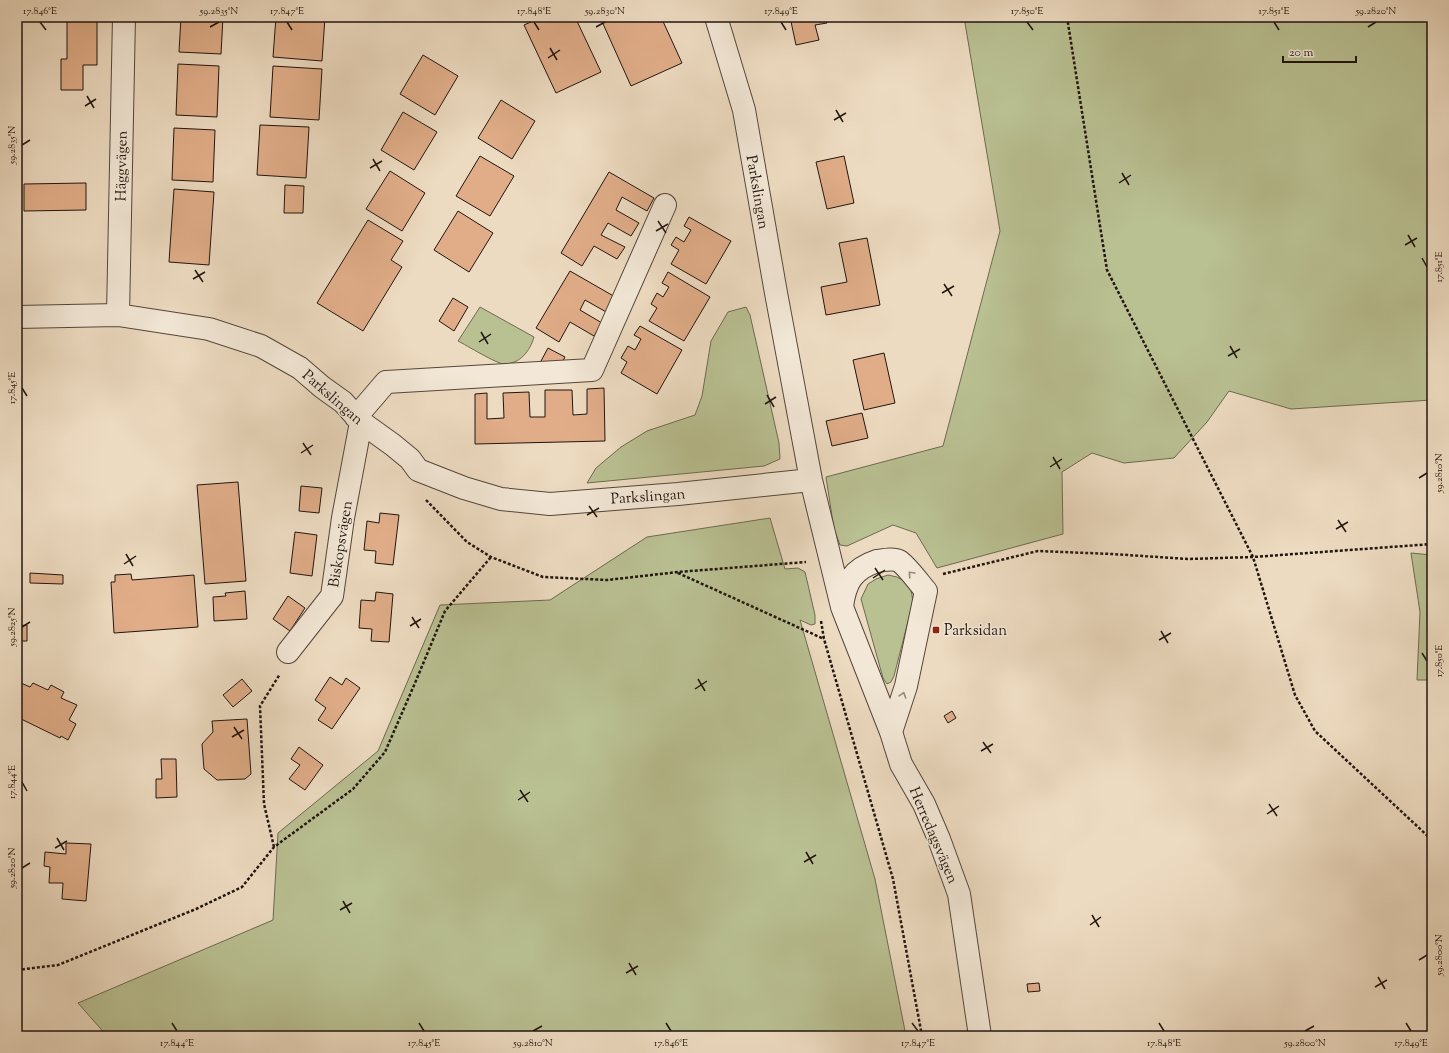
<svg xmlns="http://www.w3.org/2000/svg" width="1449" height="1053" font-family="'Sorts Mill Goudy',serif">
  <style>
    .green { fill: #b9c092; stroke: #6d6a51 }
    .building { fill: #e0ad88; stroke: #211510 }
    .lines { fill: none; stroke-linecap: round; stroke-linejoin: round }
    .minor-casing { stroke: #54463c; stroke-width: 24 }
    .path { stroke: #211510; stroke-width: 2.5; stroke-dasharray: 3 2; stroke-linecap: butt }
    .minor { stroke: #f3e8d7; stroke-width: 22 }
    .oneway { stroke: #94897d }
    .ticks { fill: none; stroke: #211510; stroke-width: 1.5 }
    .poi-dot { fill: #8f2418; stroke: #f3e8d7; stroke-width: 1.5 }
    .labels { text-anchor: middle; stroke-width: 3; stroke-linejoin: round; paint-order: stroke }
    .street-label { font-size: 15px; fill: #211510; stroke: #f3e8d7 }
    .poi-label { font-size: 15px; fill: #211510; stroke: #f3e8d7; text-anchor: start }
    .neatline { fill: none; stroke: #211510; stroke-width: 1.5 }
    .ticks-label { font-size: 10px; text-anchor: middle; fill: #211510 }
  </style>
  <rect width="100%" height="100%" fill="#eddbc1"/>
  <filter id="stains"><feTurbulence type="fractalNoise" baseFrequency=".005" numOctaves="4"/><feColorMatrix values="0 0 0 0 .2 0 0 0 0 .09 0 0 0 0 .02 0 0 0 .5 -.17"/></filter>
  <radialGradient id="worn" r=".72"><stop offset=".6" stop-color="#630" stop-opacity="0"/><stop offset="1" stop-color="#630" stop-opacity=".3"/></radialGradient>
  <path class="green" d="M964,17H1432V400L1291,409L1229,391L1207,422L1174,458L1124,463L1092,453L1062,472L1063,534L937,568L916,533L893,525L847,546L840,545L834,529L826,477L943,446L1000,231Z
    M480,307L534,337C530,351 520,364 504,364C497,364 466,345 458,341Z
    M746,307L750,315L779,443L780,459L764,466L587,483L596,468L621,447L647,431L695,415L702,396L711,341L728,312Z
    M770,518L785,569L798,568L805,572L815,615V624L811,625L800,620L875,879L906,1036H107L78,1003L273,920L278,833L378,751L440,605L550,600L647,537Z
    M1411,553L1432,555V680H1417L1420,612Z
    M888,575L897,577L906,582L911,589L913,602L894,676L891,682L887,684L883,678L861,599L868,584L876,579Z"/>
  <path class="building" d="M67,17H97V65H83V90H61V59H67Z
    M181,17H223L221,54L179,52Z
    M276,17H325L322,61L273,57Z
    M542,17H575L601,72L556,93L524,25Z
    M600,17H661L682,63L631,86Z
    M790,17H825L827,23L815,25L819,40L796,45Z
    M423,55L458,76L435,115L400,94Z
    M178,64L219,66L217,117L176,115Z
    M273,66L322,69L319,120L270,117Z
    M501,100L535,121L512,159L478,138Z
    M403,112L437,132L414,170L381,150Z
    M260,125L309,127L306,178L257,175Z
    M174,128L215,130L213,182L172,180Z
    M480,156L514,176L490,216L456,196Z
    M844,156L854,203L827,209L816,162Z
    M390,171L425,193L402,231L366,209Z
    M609,172L654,198L647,211L622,197L616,210L639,223L631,236L608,223L601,235L625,247L617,259L594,246L582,266L561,253Z
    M86,183V210L24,211V184Z
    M285,185L304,186L303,213H284Z
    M174,189L214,192L209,265L169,262Z
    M458,211L493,233L469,272L434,250Z
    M689,217L731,241L706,284L671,264L679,250L671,245L676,237L684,242L691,230L684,226Z
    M368,220L403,241L391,260L402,267L363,331L317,303Z
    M867,238L880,305L826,315L821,287L847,282L839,243Z
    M570,271L617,298L608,313L585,300L580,310L602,323L594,336L570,322L559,342L536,328Z
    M668,272L710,297L684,341L649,321L657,308L651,304L657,293L663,297L669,287L662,283Z
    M453,298L468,307L454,331L439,321Z
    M640,326L682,350L657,394L621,373L627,362L621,358L628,346L635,350L641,339L634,335Z
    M548,348L565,357L558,370L541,361Z
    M884,353L895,403L864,410L853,360Z
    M604,388L605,441L475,444V394L487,393V419L504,418L503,393L529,392L530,417H545V390H572L573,415L587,414V389Z
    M862,413L868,438L832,446L826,421Z
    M238,482L246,581L205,584L197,485Z
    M301,486L322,488L319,513L299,511Z
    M380,513L399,515L393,565L375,563L376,551L364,550L367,521L379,523Z
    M295,532L317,535L312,576L290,573Z
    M30,573L63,575V584L30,583Z
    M131,574L132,580L194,575L198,627L114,633L111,582H115V575Z
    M245,591L247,619L214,621L213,597L226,596L225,593Z
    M376,592L393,594L389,642L371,641L372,629L359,628L361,600L375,601Z
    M288,596L305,608L290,631L273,619Z
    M27,625V641H17V626Z
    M330,677L342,685L346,678L360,688L332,729L318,720L326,708L315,700Z
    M242,679L252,691L233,707L223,695Z
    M21,683L30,687L33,683L48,690L51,685L64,692L61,698L77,705L69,720L76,724L68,740L61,736L60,738L17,717V713L22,703L17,701V691Z
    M952,711L956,718L948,723L944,716Z
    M247,719L251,774L245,779L217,780L204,769L202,744L213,732L212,721Z
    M299,747L323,765L305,790L289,779L300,765L291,759Z
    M161,759H176L177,797L156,798V779H162Z
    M66,843L91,844L86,901L62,899L63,883H49L50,867L44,866L45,852L66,854Z
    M1039,983L1040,991L1028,992L1027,984Z"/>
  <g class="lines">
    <g class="minor-casing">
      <path id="minor" d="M716,17L744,110L776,293L811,480L842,607L891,732L901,764L924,804L939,839L959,894L980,1036
        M118,315L124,17
        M17,317L118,315L209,329L261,346L300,368L322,387L343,402L361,422L393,445L410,459L418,470L464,488L501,499L550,504L678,494L811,480
        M356,417L386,382L592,370L665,205
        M842,607C845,582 853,569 877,561C884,560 893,558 899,561C906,565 920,584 926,591L906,686L891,732
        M288,652L332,596L343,518L361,422"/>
    </g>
    <path class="path" d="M1067,17L1107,270L1253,557L1295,695L1315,731L1432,840
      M426,500L467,542L491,557L543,577L607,580L678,572L806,562
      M678,573L824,639
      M943,574L1038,551L1112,554L1188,559L1253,557L1432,544
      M821,621L824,639L893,879L922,1036
      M274,847L264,804L260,706L280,674
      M17,970L58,965L196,909L242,887L274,847L353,789L385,752L415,683L445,611L491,557"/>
    <use href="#minor" class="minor"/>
  </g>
  <defs><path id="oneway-chevron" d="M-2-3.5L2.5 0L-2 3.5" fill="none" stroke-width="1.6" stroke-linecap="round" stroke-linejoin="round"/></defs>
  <g class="oneway">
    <use href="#oneway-chevron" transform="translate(911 574) rotate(-133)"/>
    <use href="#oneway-chevron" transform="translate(903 695) rotate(-72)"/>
  </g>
  <path class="ticks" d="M40,22L46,30M287,22L292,30M534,22L539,30M781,22L786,30M1027,22L1033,30M1274,22L1279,30M210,27L219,22M596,27L605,22M1368,27L1376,22M550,48L557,60M548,58L560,50M87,96L94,108M85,106L96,99M836,110L843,122M834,120L846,113M22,145L30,140M373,159L380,171M370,168L382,161M1122,173L1129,185M1119,183L1131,175M658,221L666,233M656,231L668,224M1408,235L1415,247M1405,245L1417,238M1422,258L1427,267M195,270L203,282M193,279L205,272M944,284L952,296M942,293L954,286M481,332L488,344M479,342L491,334M1230,346L1237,358M1228,356L1240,349M22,388L27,396M767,395L774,407M765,404L776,397M303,443L311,455M301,453L313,445M1053,457L1060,469M1050,467L1062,459M1419,478L1427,473M589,506L597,517M587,515L599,508M1338,520L1346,532M1336,529L1348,522M126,554L133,566M124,564L136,556M875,568L883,580M873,578L885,570M412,617L419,628M410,626L421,619M22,627L30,622M1161,631L1168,643M1159,640L1171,633M1422,653L1427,661M698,679L705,691M695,689L707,681M234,727L242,739M232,737L244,730M983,742L991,753M981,751L993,744M22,782L27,791M520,790L528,802M518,800L530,792M1269,804L1277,816M1267,814L1279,806M57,838L64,850M55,848L67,841M806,852L813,864M804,862L816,855M22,868L30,863M343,901L350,913M340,910L352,903M1092,915L1099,927M1090,925L1101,917M1419,960L1427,955M629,963L636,975M626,973L638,966M1378,977L1385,989M1375,987L1387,980M172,1023L177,1031M419,1023L424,1031M666,1023L671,1031M912,1023L918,1031M1159,1023L1164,1031M1406,1023L1411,1031M533,1031L542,1026M1305,1031L1314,1026"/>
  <rect class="poi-dot" x="932" y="626" width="8" height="8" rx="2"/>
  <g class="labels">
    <g class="street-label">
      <text transform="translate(121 166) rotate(-89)" y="5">Häggvägen</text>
      <text transform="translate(758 192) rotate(80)" y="5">Parkslingan</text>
      <text transform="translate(333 397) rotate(41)" y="5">Parkslingan</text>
      <text transform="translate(648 496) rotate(-4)" y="5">Parkslingan</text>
      <text transform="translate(340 544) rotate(-81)" y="5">Biskopsvägen</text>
      <text transform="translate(934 835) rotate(67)" y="5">Herredagsvägen</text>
    </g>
    <g class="poi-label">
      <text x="944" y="635">Parksidan</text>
    </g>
  </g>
  <rect width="1449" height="1053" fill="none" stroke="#eddbc1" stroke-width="44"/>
  <path d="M1283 56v6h73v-6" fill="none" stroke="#211510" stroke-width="2"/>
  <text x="1289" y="56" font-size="12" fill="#211510" stroke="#f3e8d7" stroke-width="3" paint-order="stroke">20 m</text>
  <rect x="22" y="22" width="1405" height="1009" class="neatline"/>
  <g class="ticks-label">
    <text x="40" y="14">17.846°E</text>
    <text x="219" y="14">59.2835°N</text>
    <text x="287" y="14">17.847°E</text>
    <text x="534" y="14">17.848°E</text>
    <text x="605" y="14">59.2830°N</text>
    <text x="781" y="14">17.849°E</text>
    <text x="1027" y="14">17.850°E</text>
    <text x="1274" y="14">17.851°E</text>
    <text x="1376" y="14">59.2820°N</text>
    <text transform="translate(11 145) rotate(-90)" y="4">59.2835°N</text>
    <text transform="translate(1438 267) rotate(-90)" y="4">17.851°E</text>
    <text transform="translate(11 388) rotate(-90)" y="4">17.845°E</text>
    <text transform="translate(1438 473) rotate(-90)" y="4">59.2810°N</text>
    <text transform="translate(11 627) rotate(-90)" y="4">59.2825°N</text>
    <text transform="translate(1438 661) rotate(-90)" y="4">17.850°E</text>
    <text transform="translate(11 782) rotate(-90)" y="4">17.844°E</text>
    <text transform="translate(11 868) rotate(-90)" y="4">59.2820°N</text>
    <text transform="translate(1438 955) rotate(-90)" y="4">59.2800°N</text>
    <text x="177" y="1046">17.844°E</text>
    <text x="424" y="1046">17.845°E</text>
    <text x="533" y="1046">59.2810°N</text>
    <text x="671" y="1046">17.846°E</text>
    <text x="918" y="1046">17.847°E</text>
    <text x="1164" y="1046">17.848°E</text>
    <text x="1305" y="1046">59.2800°N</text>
    <text x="1411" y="1046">17.849°E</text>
  </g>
  <rect width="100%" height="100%" filter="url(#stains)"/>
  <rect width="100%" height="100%" fill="url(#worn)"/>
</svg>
